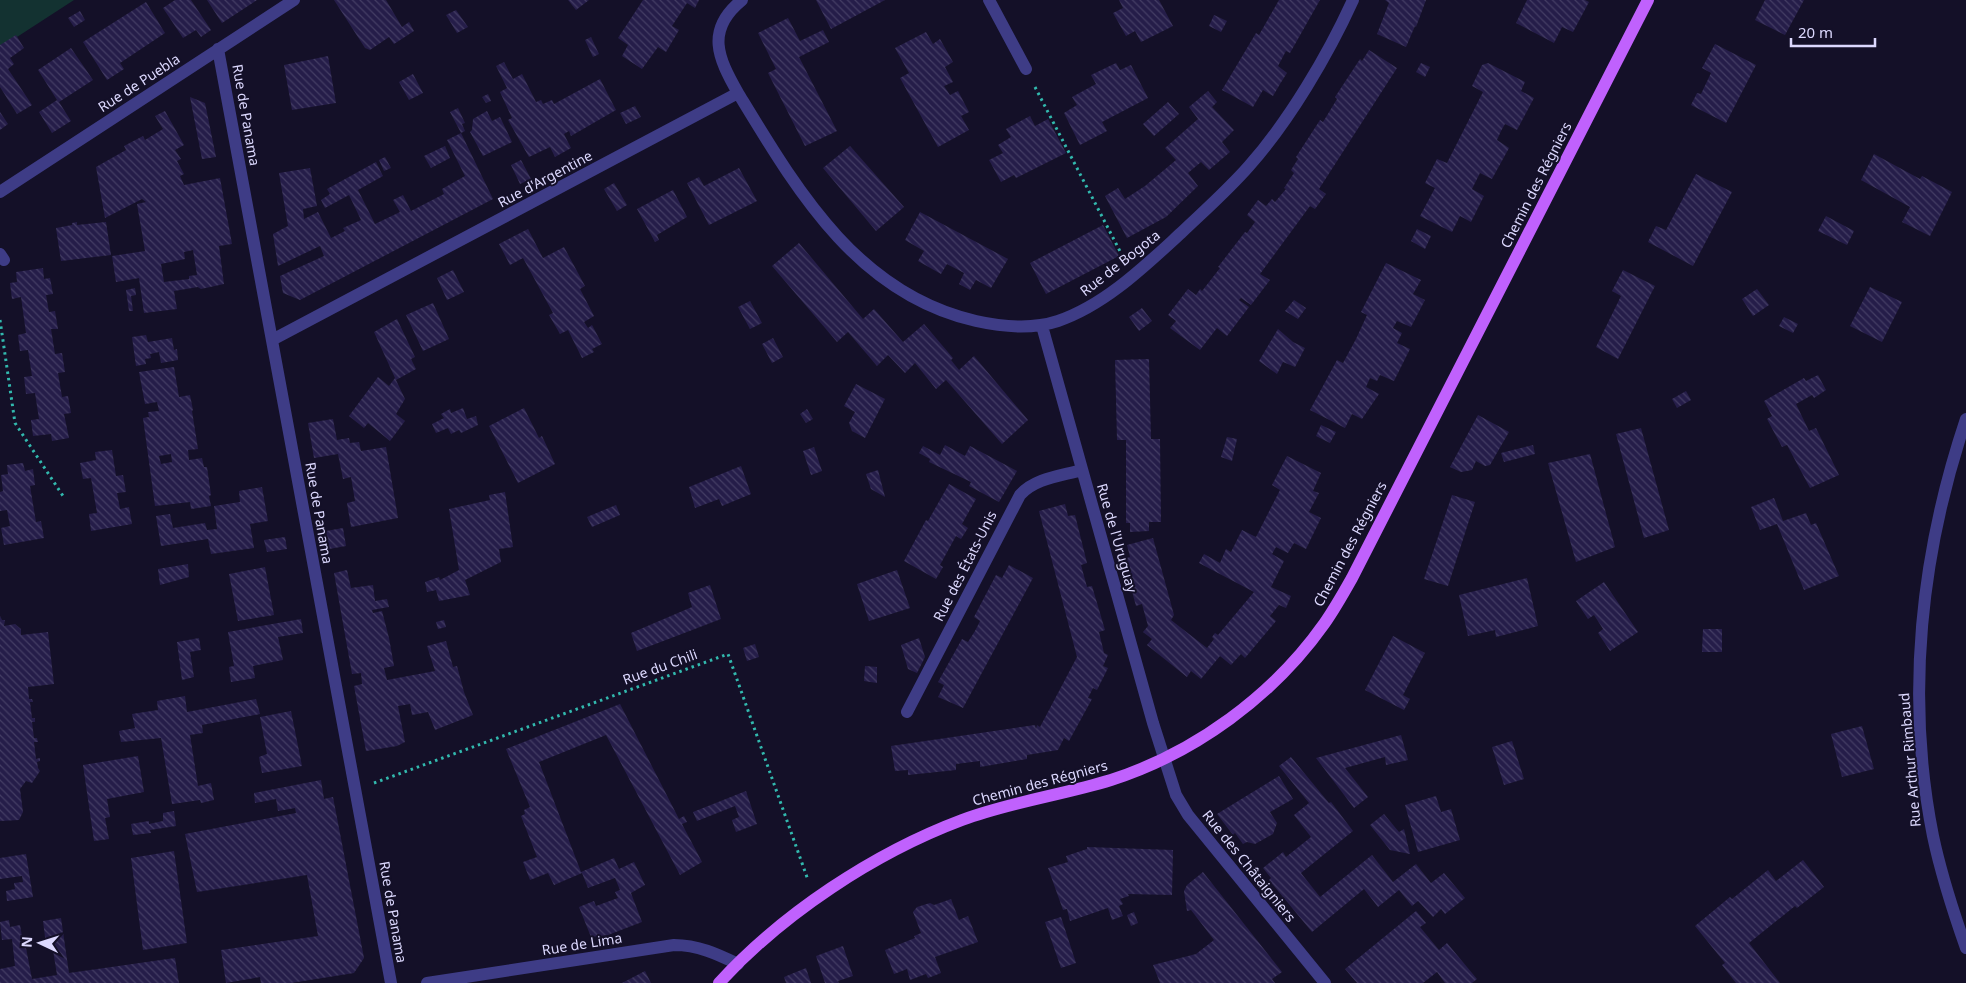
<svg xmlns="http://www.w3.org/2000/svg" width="1966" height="983" font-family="'Noto Sans',sans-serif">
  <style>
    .green { fill: #133231 }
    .building { fill: url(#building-back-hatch); fill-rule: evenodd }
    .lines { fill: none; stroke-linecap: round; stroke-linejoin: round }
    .path { stroke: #32b9ae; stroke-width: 3; stroke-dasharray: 2.5 4; stroke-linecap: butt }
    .minor { stroke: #3e3c86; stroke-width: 12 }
    .major { stroke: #c061fd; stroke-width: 12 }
    .labels { text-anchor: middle; stroke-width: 4; stroke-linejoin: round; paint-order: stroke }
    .street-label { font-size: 14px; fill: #dcd8fe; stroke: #141028 }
  </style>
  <defs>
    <pattern id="building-back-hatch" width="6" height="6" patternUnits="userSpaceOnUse" patternTransform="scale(1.25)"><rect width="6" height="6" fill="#251d49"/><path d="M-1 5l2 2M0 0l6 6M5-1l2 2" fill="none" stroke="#443d64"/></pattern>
  </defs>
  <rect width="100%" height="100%" fill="#141028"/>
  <path class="green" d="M0,0H74L0,48Z"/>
  <path class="building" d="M175,0H191L211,30L201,37L196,30L183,38L163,8Z
    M207,0H257L222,23Z
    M334,0H386L402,27L409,22L414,31L394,44L389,37L370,50L365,48Z
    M568,0H589L576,10Z
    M643,0H699L695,8L687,3L672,26L679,30L666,52L658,47L642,69L622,56L628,45L618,38Z
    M816,0H885L831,29Z
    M1119,0H1159L1173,26L1141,42L1135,31L1126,36L1113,13L1123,8Z
    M1279,0H1320L1290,53L1286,51L1278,66L1287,73L1280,84L1273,96L1263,90L1253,107L1222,90L1256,33L1259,35Z
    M1385,0H1426L1416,27L1415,26L1406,47L1377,34L1389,3Z
    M1527,0H1585L1589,2L1573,32L1562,27L1554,43L1516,23Z
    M1765,0H1804L1785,35L1755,20Z
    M146,2L165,33L120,63L124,69L107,80L83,42Z
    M456,10L468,27L457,33L446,15Z
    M80,11L85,20L74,27L68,18Z
    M1214,15L1227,21L1221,32L1209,26Z
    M788,18L800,41L823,30L829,42L799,57L837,131L805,146L768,73L776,69L758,33Z
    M926,32L933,44L940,39L953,62L945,67L953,82L944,86L950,95L958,91L969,112L961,116L969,130L938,147L900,78L909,73L895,48Z
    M16,35L24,48L10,58L14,64L8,69L32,105L17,114L0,87V45Z
    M591,37L599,54L593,57L585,40Z
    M1715,44L1756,65L1726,123L1691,105L1697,93L1701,94L1711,73L1702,68Z
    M71,48L93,80L59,102L71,121L52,133L39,112L57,100L38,70Z
    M1369,50L1397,68L1319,189L1326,194L1315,209L1310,206L1260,274L1270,280L1251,305L1241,298L1239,300L1249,307L1227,336L1217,328L1200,350L1170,328L1176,321L1168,315L1188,289L1196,295L1200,289L1202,291L1220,268L1218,267L1245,232L1247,233L1255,222L1247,215L1258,200L1266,206L1272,199L1275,202L1286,189L1284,188L1294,173L1291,170L1298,159L1296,157L1320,120L1323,122L1337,99L1335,97L1360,59L1362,61Z
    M328,56L336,103L292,110L284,65Z
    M504,62L513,79L522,74L536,102L541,100L543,104L552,100L554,104L600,79L616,110L571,136L569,131L564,134L571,148L555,157L550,147L529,157L508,120L512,118L500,92L507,88L496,66Z
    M1116,63L1120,70L1131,65L1148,98L1102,122L1107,131L1080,145L1064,113L1077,105L1072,97L1096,84L1091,75Z
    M1421,63L1430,67L1425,77L1416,72Z
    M1488,63L1525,82L1521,91L1534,98L1517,130L1505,124L1501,131L1497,140L1509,148L1492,179L1480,173L1472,189L1484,196L1471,222L1460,216L1452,232L1420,216L1435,188L1425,183L1437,159L1447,163L1483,92L1472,86L1482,65Z
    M413,74L423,93L409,100L399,82Z
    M1208,91L1217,102L1212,107L1234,130L1222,142L1230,152L1209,170L1201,162L1188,173L1198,186L1166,217L1127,238L1105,196L1118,188L1125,199L1145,186L1176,160L1165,148L1198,119L1189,107Z
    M488,94L491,101L486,103L482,97Z
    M190,97L205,103L216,157L202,159Z
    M1168,102L1179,114L1154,136L1143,124Z
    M635,106L641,117L626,124L620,113Z
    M458,108L465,123L462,124L465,131L461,133L450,112Z
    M165,111L184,145L175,150L181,159L177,161L184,174L180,176L184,185L220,178L232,244L219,246L224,284L201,289L198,287L174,291L177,309L144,313L139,278L116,282L112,256L145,251L137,204L146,202L142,199L105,218L96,167L126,150L124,146L143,136L145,140L163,129L155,116ZM193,250L197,275L189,276V279L164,282L161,264L185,259L184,252Z
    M487,111L492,121L500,117L512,142L483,156L470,132L472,130L473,119Z
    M0,112L8,124L0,130Z
    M1030,116L1035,126L1048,119L1066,153L1016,178L1014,175L1001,182L989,160L1003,153L998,145L1011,137L1006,129Z
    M461,133L493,199L300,300L283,293L280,276L324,256L320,246L278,266L273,234L288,226L279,173L310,168L317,206L303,209L304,219L318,212L331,238L345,231L343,228L361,220L349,195L325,208L321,200L330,194L327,189L376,162L383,176L358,190L375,224L400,212L393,200L403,195L411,211L444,194L442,189L465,176L447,140Z
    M445,146L450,158L431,168L424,156Z
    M850,146L904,207L876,231L823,168Z
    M1874,154L1920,179L1922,176L1952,192L1930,236L1902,222L1910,207L1861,180Z
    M385,157L391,168L384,171L379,160Z
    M521,160L531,179L520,184L511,165Z
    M739,168L757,201L709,225L687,183L699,177L704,186Z
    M1696,174L1732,192L1693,266L1648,242L1656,226L1666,230Z
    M614,183L627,205L617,211L604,189Z
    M673,190L687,217L657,235L659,240L655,242L637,209Z
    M920,212L1008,259L991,288L976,280L970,290L959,284L964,273L947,264L941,274L918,261L924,251L905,240Z
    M1826,216L1854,231L1847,245L1818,231Z
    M77,222V225L106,222L111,255L61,261L56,228L72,225V223Z
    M1103,225L1119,256L1046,294L1030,263Z
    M528,229L543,258L564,247L585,286L580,289L594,316L584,322L588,328L592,325L602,344L592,349L594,352L582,358L568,330L560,334L549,315L553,313L523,258L510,265L499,244Z
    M1417,229L1431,236L1425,249L1411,241Z
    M799,243L863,319L874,309L903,342L924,324L953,358L951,360L959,370L974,356L1028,420L1002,444L946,380L936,389L915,363L905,373L888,355L877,366L848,332L837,342L772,266Z
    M1386,263L1421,280L1413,294L1425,300L1411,327L1397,321L1393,328L1402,333L1397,343L1410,349L1394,381L1380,375L1377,381L1370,378L1366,387L1379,394L1362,419L1352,414L1345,428L1310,410L1337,360L1343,363L1356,339L1367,315L1361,312Z
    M43,268L44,279L50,278L53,294L46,295L49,312L55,311L58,329H51L55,354L62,353L65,372L58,373L62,397L68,396L71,413L64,414L69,438L52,441L51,434L33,436L31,420L39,419L35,393L26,394L24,377L32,376L28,350L20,351L18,335L26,333L21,297L12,299L10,283L17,282L16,272Z
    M453,270L464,292L447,300L437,278Z
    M1623,270L1655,286L1618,359L1596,347L1621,296L1612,291Z
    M1870,287L1902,302L1882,342L1850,326Z
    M135,288L136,295L131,296L133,311H129L126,290Z
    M1757,289L1769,305L1753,316L1742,299Z
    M1294,300L1306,308L1298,319L1285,311Z
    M750,301L762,323L750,329L738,307Z
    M433,303L449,339L423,351L406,315Z
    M1142,308L1152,321L1139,331L1129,317Z
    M1784,317L1798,324L1793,333L1779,326Z
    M397,319L415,357L411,359L416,369L396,380L405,399L396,414L405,421L390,441L368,423L364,428L349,416L378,377L389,386L395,378L374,332Z
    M1278,329L1293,342L1305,348L1295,367L1283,362L1277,374L1259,361Z
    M146,335L148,342L172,338L174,350L177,349L178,360L161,363L159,352L150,354L151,358L145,359L146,364L136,366L132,337Z
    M773,338L783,357L772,363L762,344Z
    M1149,359L1151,439H1160L1161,522H1149V531L1130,532V523H1126V440H1117L1115,360Z
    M174,367L179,397L190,395L193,410L192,411L198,449L188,450L189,460L202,458L204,467H207L211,495L209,496L211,506L191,509L190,502L155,506L143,418L149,417L148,412L159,411L157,402L145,404L139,372ZM171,454L172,462L161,464L159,456Z
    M1818,375L1826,390L1814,398L1812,395L1796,404L1809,431L1816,428L1839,475L1810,488L1787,445L1782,447L1767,419L1772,416L1764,401L1804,378L1806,381Z
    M856,384L885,399L865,438L852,431L849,423L855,412L844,406Z
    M1686,391L1691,400L1677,408L1672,399Z
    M463,408L467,419L476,416L478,425L461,433L459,430L451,434L448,428L436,433L432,424L444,418L441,414L450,409L451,413Z
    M524,408L539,438L542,436L555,464L518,483L489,426Z
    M807,409L813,419L806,423L800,414Z
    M1478,415L1509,432L1490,465L1485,466L1476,461L1472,470L1461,472L1450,467Z
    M333,419L337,440L349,438L350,443L359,442L361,451L386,447L398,518L351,527L347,503L355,501L351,477L343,479L338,454L314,458L308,423Z
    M1321,425L1336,432L1330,443L1316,436Z
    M1641,428L1669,530L1644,538L1616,434Z
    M1227,437L1237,439L1232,461L1221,457Z
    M945,445L965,456L970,446L1017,471L999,502L969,486L971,482L929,462L930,459L919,453L923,446L940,455Z
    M1533,445L1535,454L1504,462L1501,453Z
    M814,447L822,471L811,475L803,451Z
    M112,450L116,476L123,475L126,492L117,493L120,509L129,507L132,524L91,531L89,514L97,513L91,478L83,479L80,463L96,460L95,452Z
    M1590,454L1615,547L1576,562L1548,463Z
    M1287,456L1321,473L1313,491L1319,493L1309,512L1321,518L1306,549L1294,543L1288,553L1276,547L1272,554L1284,561L1271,587L1291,596L1286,608L1279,605L1270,616L1276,621L1245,658L1241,654L1231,665L1220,656L1201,679L1191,671L1187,677L1147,645L1152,639L1143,632L1148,626L1142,604L1136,606L1123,559L1130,557L1127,545L1153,538L1174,615L1171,620L1207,648L1214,639L1212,637L1215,633L1218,635L1254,592L1199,563L1204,554L1220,563L1226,549L1231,552L1242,530L1256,537L1280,490L1272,485Z
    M23,463L25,471L33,469L35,485L30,486L36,522L41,521L44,538L4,545L1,528L10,526L7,510L0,511V492L3,491L1,475L8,474L7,465Z
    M741,466L751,494L722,506L719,499L695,508L689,487Z
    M878,470L885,497L871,489L866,474Z
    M949,484L976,499L962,524L968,528L961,539L956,536L940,565L943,567L936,579L904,561L926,520L928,521Z
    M262,487L268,521L250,524L254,548L211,554L208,539L161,546L156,516L170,514L173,528L205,523L207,530L217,529L214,506L240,502L239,491Z
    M505,492L513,547L499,549L501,562L465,580L470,595L439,601L436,590L427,592L425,582L439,577L440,580L459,570L449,509L490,500L489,495Z
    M1452,495L1475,502L1448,586L1424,579Z
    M1774,498L1783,521L1806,513L1811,525L1816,523L1839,576L1804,590L1777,524L1760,530L1751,507Z
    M1065,504L1068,516L1075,515L1087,563L1081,565L1087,587L1092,586L1105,630L1099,632L1104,653L1108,655L1103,666L1108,668L1097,690L1093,688L1088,698L1092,699L1069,741L1064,738L1058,750L1027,755V759L980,767V761L956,764V770L908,775V770L895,771L891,746L1035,725L1036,729L1037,725L1040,727L1077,657L1039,511Z
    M616,505L620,515L592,527L587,517Z
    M343,528L346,546L329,549L326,531Z
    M285,537L287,549L267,552L264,540Z
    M188,564L189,577L160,585L158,569Z
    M1009,565L1033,578L963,708L961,707L938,697L944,685L938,682L962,639L968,642L975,631L980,621L974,617L996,575L1002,578Z
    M265,567L274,615L238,621L229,574Z
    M347,570L351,588L373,585L375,601L387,599L389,607L372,610L373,613L382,611L389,638L394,666L384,668L387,680L435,671L427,646L446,641L453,667L457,666L464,692L473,715L435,730L428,712L412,715L410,704L398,706L405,742L397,746L366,751L354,686L362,684L361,673L352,674L334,573Z
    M897,570L910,608L869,621L857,584Z
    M1527,578L1538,626L1496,637L1495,630L1468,636L1459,595Z
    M1604,582L1638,632L1610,651L1598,633L1603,629L1594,615L1588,619L1576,601Z
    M710,585L721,619L637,651L631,633L692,607L688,593Z
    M0,616L2,620H5L4,626L15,624L21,629V635L48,632L54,684L28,687L29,699H32L33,702H30L32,718H35V722H32L34,738H37L38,742H34L36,759L40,758V761L37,762L38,768L40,771L32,783L26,781L20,789L23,812L19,820L0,821Z
    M301,619L303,633L278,637L283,660L253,666L255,678L231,682L229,667L234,666L228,632Z
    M444,620L446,627L438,629L436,622Z
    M1703,629H1722V652H1702Z
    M1393,636L1425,653L1403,695L1410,699L1404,710L1365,690Z
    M199,638L201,650L190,652L194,677L182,680L177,642Z
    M919,638L925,657L917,673L908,669L901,645Z
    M755,644L759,657L747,661L743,648Z
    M865,666L877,667V683L864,681Z
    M185,696L187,712L256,699L260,714L202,725L203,733L190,735L198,786L211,783L214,800L201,803L200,800L172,804L161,738L121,742L119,731L135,728L132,714L158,710L157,701Z
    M620,704L679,819L684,816L687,822L682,824L702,862L680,875L606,735L539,762L581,872L614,858L619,869L634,862L645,885L631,893L642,922L608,935L591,937L579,907L594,901L596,906L618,898L615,892L620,890L615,878L588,888L582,873L554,885L548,873L530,880L523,862L537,857L521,816L525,814L524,810L530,807L506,749Z
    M291,711L302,766L262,773L259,757L267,754L260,717Z
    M1862,726L1874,769L1842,777L1831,734Z
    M1401,735L1408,760L1386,765L1385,757L1345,768L1368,797L1354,808L1316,758Z
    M1512,741L1524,779L1504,785L1492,747Z
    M138,756L144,792L107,799L110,817L105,818L109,839L94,841L83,765Z
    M1291,757L1329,803L1331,802L1353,831L1301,873L1320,897L1372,855L1393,882L1416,864L1431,883L1444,873L1465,898L1445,914L1441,909L1433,917L1418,901L1412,906L1399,890L1378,907L1364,889L1312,932L1269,880L1271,878L1263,868L1283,852L1286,857L1311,837L1294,815L1309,803L1279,766Z
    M1279,776L1293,799L1270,812L1277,823L1273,834L1255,844L1247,842L1243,844L1235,833L1233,835L1217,814Z
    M321,780L324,799L333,797L364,958L354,973L291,983H261L260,977L226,983L221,950L318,936L307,875L197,892L185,834L296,813L295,808L278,811L276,799L255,803L254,793Z
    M746,791L757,824L736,832L732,820L739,817L735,806L697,821L693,812Z
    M1436,796L1441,812L1451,809L1460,840L1418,852L1405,805Z
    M174,811L176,826L150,830L151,833L133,835L131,824L149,821V824L163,821V813Z
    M1384,814L1399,832L1404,829L1410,854L1390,850L1370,825Z
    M1087,847L1173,850L1172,895L1128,894L1129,896L1120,899L1123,904L1119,906L1123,916L1112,920L1108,908L1070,921L1067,909L1063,910L1048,868L1068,862L1066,856L1087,849Z
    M174,851L187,943L143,950L131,858Z
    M26,854L33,897L7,901L6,891L15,889L14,883L23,882L22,876L0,879V858Z
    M1803,860L1824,887L1797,908L1795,906L1749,943L1780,983H1736L1722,965L1725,963L1695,926L1730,897L1732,899L1768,870L1776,881Z
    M1203,872L1282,972L1272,979L1275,983H1160L1153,965L1196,954L1214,940L1191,910L1187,911L1184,891L1187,885Z
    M951,899L959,920L968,916L978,942L935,957L941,973L928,978L926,974L910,980L907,969L894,974L885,950L915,938L914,936L921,933L913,912L917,907L930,903L934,905Z
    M1416,911L1426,923L1420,927L1439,950L1447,943L1477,979L1472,983H1445L1437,972L1423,983H1357L1345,969Z
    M1134,912L1138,923L1131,926L1127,915Z
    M1061,917L1076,963L1061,968L1045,922Z
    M61,918L69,973L175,958L179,983H0V969L15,966L12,939L2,940L0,922L9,920L10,927L20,925L24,948H26L32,979L57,975L52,944L46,945L43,921Z
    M843,946L853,976L838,981L839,983H825L816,956Z
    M806,968L811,983H786L784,977Z
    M645,971L651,983H622Z"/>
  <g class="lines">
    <path class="path" d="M1035,87L1123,257
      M0,320L15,423L65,499
      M374,783L728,654L808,880"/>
    <path class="minor" d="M989,0L1026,69
      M218,49L391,983
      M738,93C797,190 857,294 976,321C1003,327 1031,330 1058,321C1105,305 1145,266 1181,233C1204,211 1228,190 1249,166C1289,121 1328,55 1353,0
      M0,192L294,0
      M0,254L4,260
      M1042,326L1153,723L1176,795L1188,815L1325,983
      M272,340L738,93C718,58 705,30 742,0
      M1966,419C1921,553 1905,696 1933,836C1941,874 1953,911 1966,948
      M907,712L1020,495C1035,478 1061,476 1082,470
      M427,983L674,945C698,945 717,954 738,964"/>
    <path class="major" d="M719,983C782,914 874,853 962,820C1010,802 1062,795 1111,780C1195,753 1273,696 1324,624C1334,610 1343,594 1352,578L1648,0"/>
  </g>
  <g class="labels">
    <g class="street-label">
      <text transform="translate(139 83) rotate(-33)" y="5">Rue de Puebla</text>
      <text transform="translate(246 115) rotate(80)" y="5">Rue de Panama</text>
      <text transform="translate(545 179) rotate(-28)" y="5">Rue d'Argentine</text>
      <text transform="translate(1536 185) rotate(-63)" y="5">Chemin des Régniers</text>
      <text transform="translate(1120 263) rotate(-38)" y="5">Rue de Bogota</text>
      <text transform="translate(319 513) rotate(80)" y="5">Rue de Panama</text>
      <text transform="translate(1117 538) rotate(74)" y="5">Rue de l'Uruguay</text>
      <text transform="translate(1350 544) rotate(-62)" y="5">Chemin des Régniers</text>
      <text transform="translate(965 566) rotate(-63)" y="5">Rue des États-Unis</text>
      <text transform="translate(660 667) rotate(-20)" y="5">Rue du Chili</text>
      <text transform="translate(1910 760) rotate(-95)" y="5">Rue Arthur Rimbaud</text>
      <text transform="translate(1040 783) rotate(-15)" y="5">Chemin des Régniers</text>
      <text transform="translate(1249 866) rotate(51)" y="5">Rue des Châtaigniers</text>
      <text transform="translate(393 912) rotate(80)" y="5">Rue de Panama</text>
      <text transform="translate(582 944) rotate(-9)" y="5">Rue de Lima</text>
    </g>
  </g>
  <g transform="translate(40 943) rotate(274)" stroke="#141028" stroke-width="4" paint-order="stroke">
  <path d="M0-4L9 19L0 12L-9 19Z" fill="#dcd8fe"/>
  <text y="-8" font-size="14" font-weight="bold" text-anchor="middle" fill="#dcd8fe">N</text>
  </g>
  <path d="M1791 38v8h84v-8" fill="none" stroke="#dcd8fe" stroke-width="2.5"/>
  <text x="1798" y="38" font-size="15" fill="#dcd8fe" stroke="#141028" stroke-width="4" paint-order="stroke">20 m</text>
</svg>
